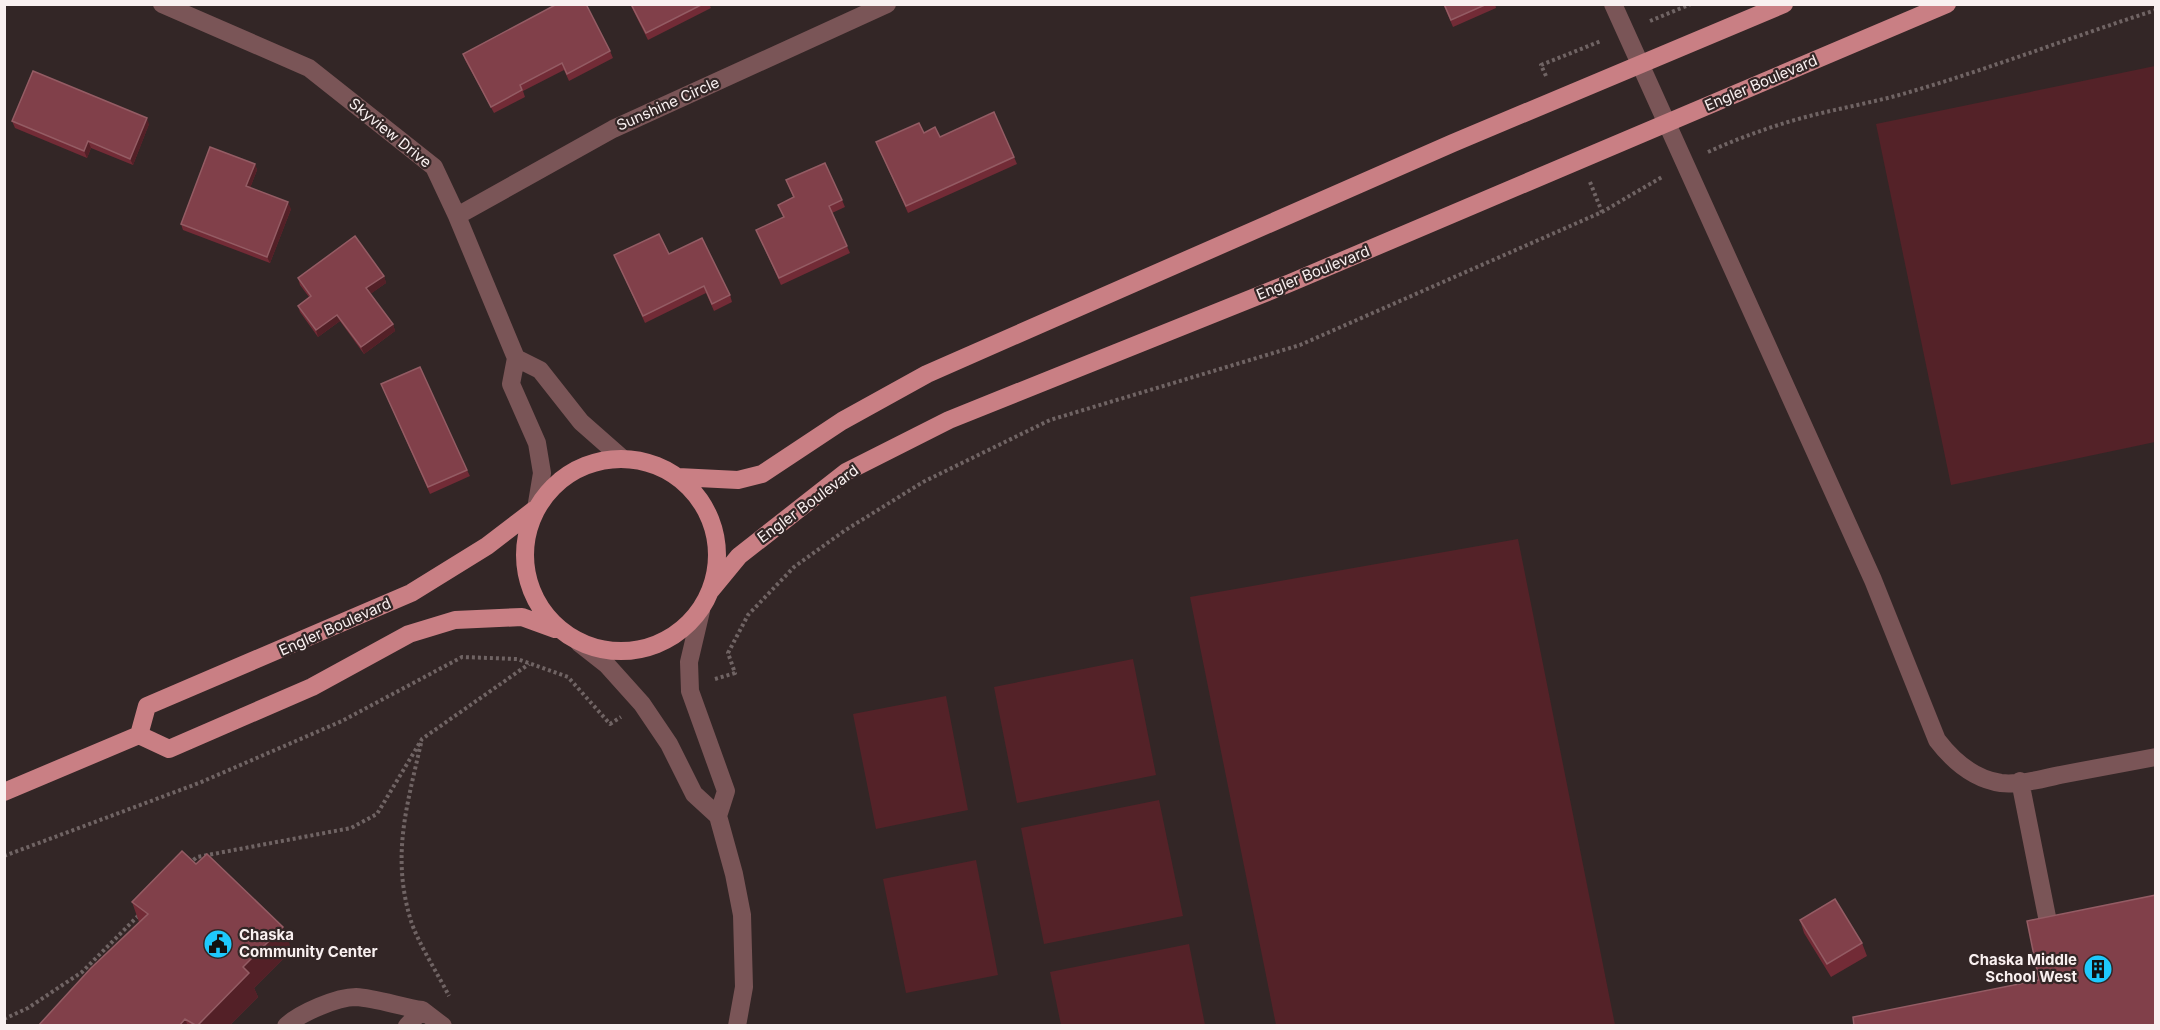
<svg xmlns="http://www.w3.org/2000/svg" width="2160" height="1030" font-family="Inter,sans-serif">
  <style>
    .green { fill: #542228 }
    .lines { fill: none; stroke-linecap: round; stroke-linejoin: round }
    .path { stroke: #706464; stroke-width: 4; stroke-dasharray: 3 3; stroke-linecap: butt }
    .minor { stroke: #7a5557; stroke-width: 18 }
    .major { stroke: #c97f84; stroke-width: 18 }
    .wall { fill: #722b36 }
    .shaded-wall { fill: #532027 }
    .building { fill: #81404a; stroke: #945c64; stroke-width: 1.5 }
    .labels { text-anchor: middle; stroke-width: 4.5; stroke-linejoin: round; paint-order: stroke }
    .street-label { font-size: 15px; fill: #f9f0f0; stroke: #332626 }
    .poi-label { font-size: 15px; font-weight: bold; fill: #f9f0f0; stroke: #332626; text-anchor: start }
  </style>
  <rect width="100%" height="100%" fill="#332626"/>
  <path class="green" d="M2155,66V442L1951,485L1876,124Z
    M1518,539L1615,1025H1276L1190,597Z
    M1133,659L1156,775L1017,803L994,687Z
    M946,696L968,810L876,829L853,714Z
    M1159,800L1183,916L1044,944L1021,828Z
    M976,860L998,975L906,993L883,879Z
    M1189,944L1205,1025H1061L1050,972Z"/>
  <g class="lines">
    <path class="path" d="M1650,21L1691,4
      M1546,76L1541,65L1601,41
      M1708,152C1739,138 1769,127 1802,118C1839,108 1877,102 1913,91C1995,67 2074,36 2156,10
      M1590,182L1602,212
      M715,679L735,673L728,653L748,615L794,567L844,531L923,482L1050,420L1300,345L1602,212L1662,177
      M421,743C407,806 391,856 411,921C418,943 438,974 449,996
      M4,856L199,783L342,721L462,657L517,659L568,677L610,724L621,717
      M189,864L197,857L351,828L377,814L422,739L529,664
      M4,1019L28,1008L82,972L140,914"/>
    <path class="minor" d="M162,4L309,68L434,167L457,216L516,358L511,384L537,443L542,473L536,509
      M1613,4L1873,580L1937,740C1953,761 1973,779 2001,783C2019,785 2042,779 2060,775C2092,769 2124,763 2156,757
      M457,216L613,129L887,4
      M516,358L540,370L581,422L623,459
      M701,611L689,662L690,691L726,791L718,816
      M579,643L607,665L642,704L669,744L694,794L718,816L734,874L742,915L744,987L737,1026
      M2020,781L2051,937
      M286,1026C300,1013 337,997 356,997C375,998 402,1007 422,1010
      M407,1026L422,1010L443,1026"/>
    <path class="major" d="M525 555a96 96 0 1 1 192 0a96 96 0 1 1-192 0Z
      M678,477L738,480L762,474L842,421L927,374L1453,143L1784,4
      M711,590L739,556L846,472L949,420L1290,283L1947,4
      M139,735L147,706L411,593L487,546L534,510
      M4,792L139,735L169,749L312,687L409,634L455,620L522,617L555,629"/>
  </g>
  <path class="wall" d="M630,4H709L711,8L648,40Z
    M1443,4H1495L1496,8L1453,27Z
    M610,51L613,58L569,81L564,70L523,91L525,97L494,113L465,60L463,54Z
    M12,121L149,124L133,165L91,148L87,158L15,128Z
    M924,133L1014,157L1017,164L908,213L876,142Z
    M255,164L257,170L250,188L291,209L270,263L183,230L181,224Z
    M786,180L842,200L845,207L832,213L850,253L781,285L756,230L784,218L778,205L793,197Z
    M669,254L730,295L732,302L714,311L706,293L645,323L614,255Z
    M384,276L386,283L370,294L393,324L395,331L364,354L340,321L318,337L300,312L298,306L309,297L300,285L298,278Z
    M381,384L467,470L470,476L430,494Z
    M132,902L292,950L254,988L258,997L229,1026H38L139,922Z
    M1800,920L1862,943L1867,956L1831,977L1804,933Z"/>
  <path class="shaded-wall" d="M147,118L149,124L133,165L130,159Z
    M88,141L91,148L87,158L84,151Z
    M255,164L257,170L248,193L246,186Z
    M288,202L291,209L270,263L267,257Z
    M384,276L386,283L369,295L366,288Z
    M337,315L340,321L318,337L316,330Z
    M393,324L395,331L364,354L361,347Z
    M283,927L292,950L254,988L258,997L229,1026H197L243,967Z
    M185,1019L188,1026H179Z"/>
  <path class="building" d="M557,4H586L610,51L567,74L562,63L520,85L522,90L491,107L463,54Z
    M631,4H703L646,33Z
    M1444,4H1487L1451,20Z
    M33,71L147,118L130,159L88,141L84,151L12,121Z
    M994,112L1014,157L906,206L876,142L919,123L924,133L935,127L940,137Z
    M210,147L255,164L246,186L288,202L267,257L181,224Z
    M825,163L842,200L829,206L847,246L779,278L756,230L784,217L778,205L794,197L786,180Z
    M659,234L669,254L702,238L730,295L712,304L704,286L643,316L614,255Z
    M355,236L384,276L366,288L393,324L361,347L337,315L316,330L298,306L311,296L298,278Z
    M420,367L467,470L428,487L381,384Z
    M182,851L196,864L207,854L283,927L243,967L249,973L197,1026L185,1019L179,1026H38L91,968L148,914L132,902Z
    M2156,895V1026H1854L1853,1017L2039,980L2027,921Z
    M1835,899L1862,943L1827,964L1800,920Z"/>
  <defs>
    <g id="civic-disc" transform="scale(1.5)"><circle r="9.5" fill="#1ec9fd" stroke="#332626"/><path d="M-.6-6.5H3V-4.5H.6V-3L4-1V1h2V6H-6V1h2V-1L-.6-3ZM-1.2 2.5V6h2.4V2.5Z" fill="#111"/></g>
    <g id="building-disc" transform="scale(1.5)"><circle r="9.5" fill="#1ec9fd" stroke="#332626"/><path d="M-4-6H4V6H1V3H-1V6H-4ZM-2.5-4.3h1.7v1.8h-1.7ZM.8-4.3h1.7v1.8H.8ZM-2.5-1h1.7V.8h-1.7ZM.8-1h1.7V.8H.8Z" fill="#111"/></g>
  </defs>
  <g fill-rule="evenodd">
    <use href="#civic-disc" x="218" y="944"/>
    <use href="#building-disc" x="2098" y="969"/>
  </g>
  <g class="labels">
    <g class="street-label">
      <text transform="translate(1761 83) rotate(-23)" y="5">Engler Boulevard</text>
      <text transform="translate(668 104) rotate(-24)" y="5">Sunshine Circle</text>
      <text transform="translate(390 133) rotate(39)" y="5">Skyview Drive</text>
      <text transform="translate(1313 273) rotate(-22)" y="5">Engler Boulevard</text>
      <text transform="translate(808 504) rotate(-36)" y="5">Engler Boulevard</text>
      <text transform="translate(335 627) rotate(-24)" y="5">Engler Boulevard</text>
    </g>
    <g class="poi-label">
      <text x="239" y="940">Chaska<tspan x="239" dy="17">Community Center</tspan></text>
      <text x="2077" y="965" text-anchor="end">Chaska Middle<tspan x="2077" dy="17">School West</tspan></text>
    </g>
  </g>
  <rect width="2160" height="1030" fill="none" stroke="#f9f0f0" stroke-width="12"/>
</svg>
